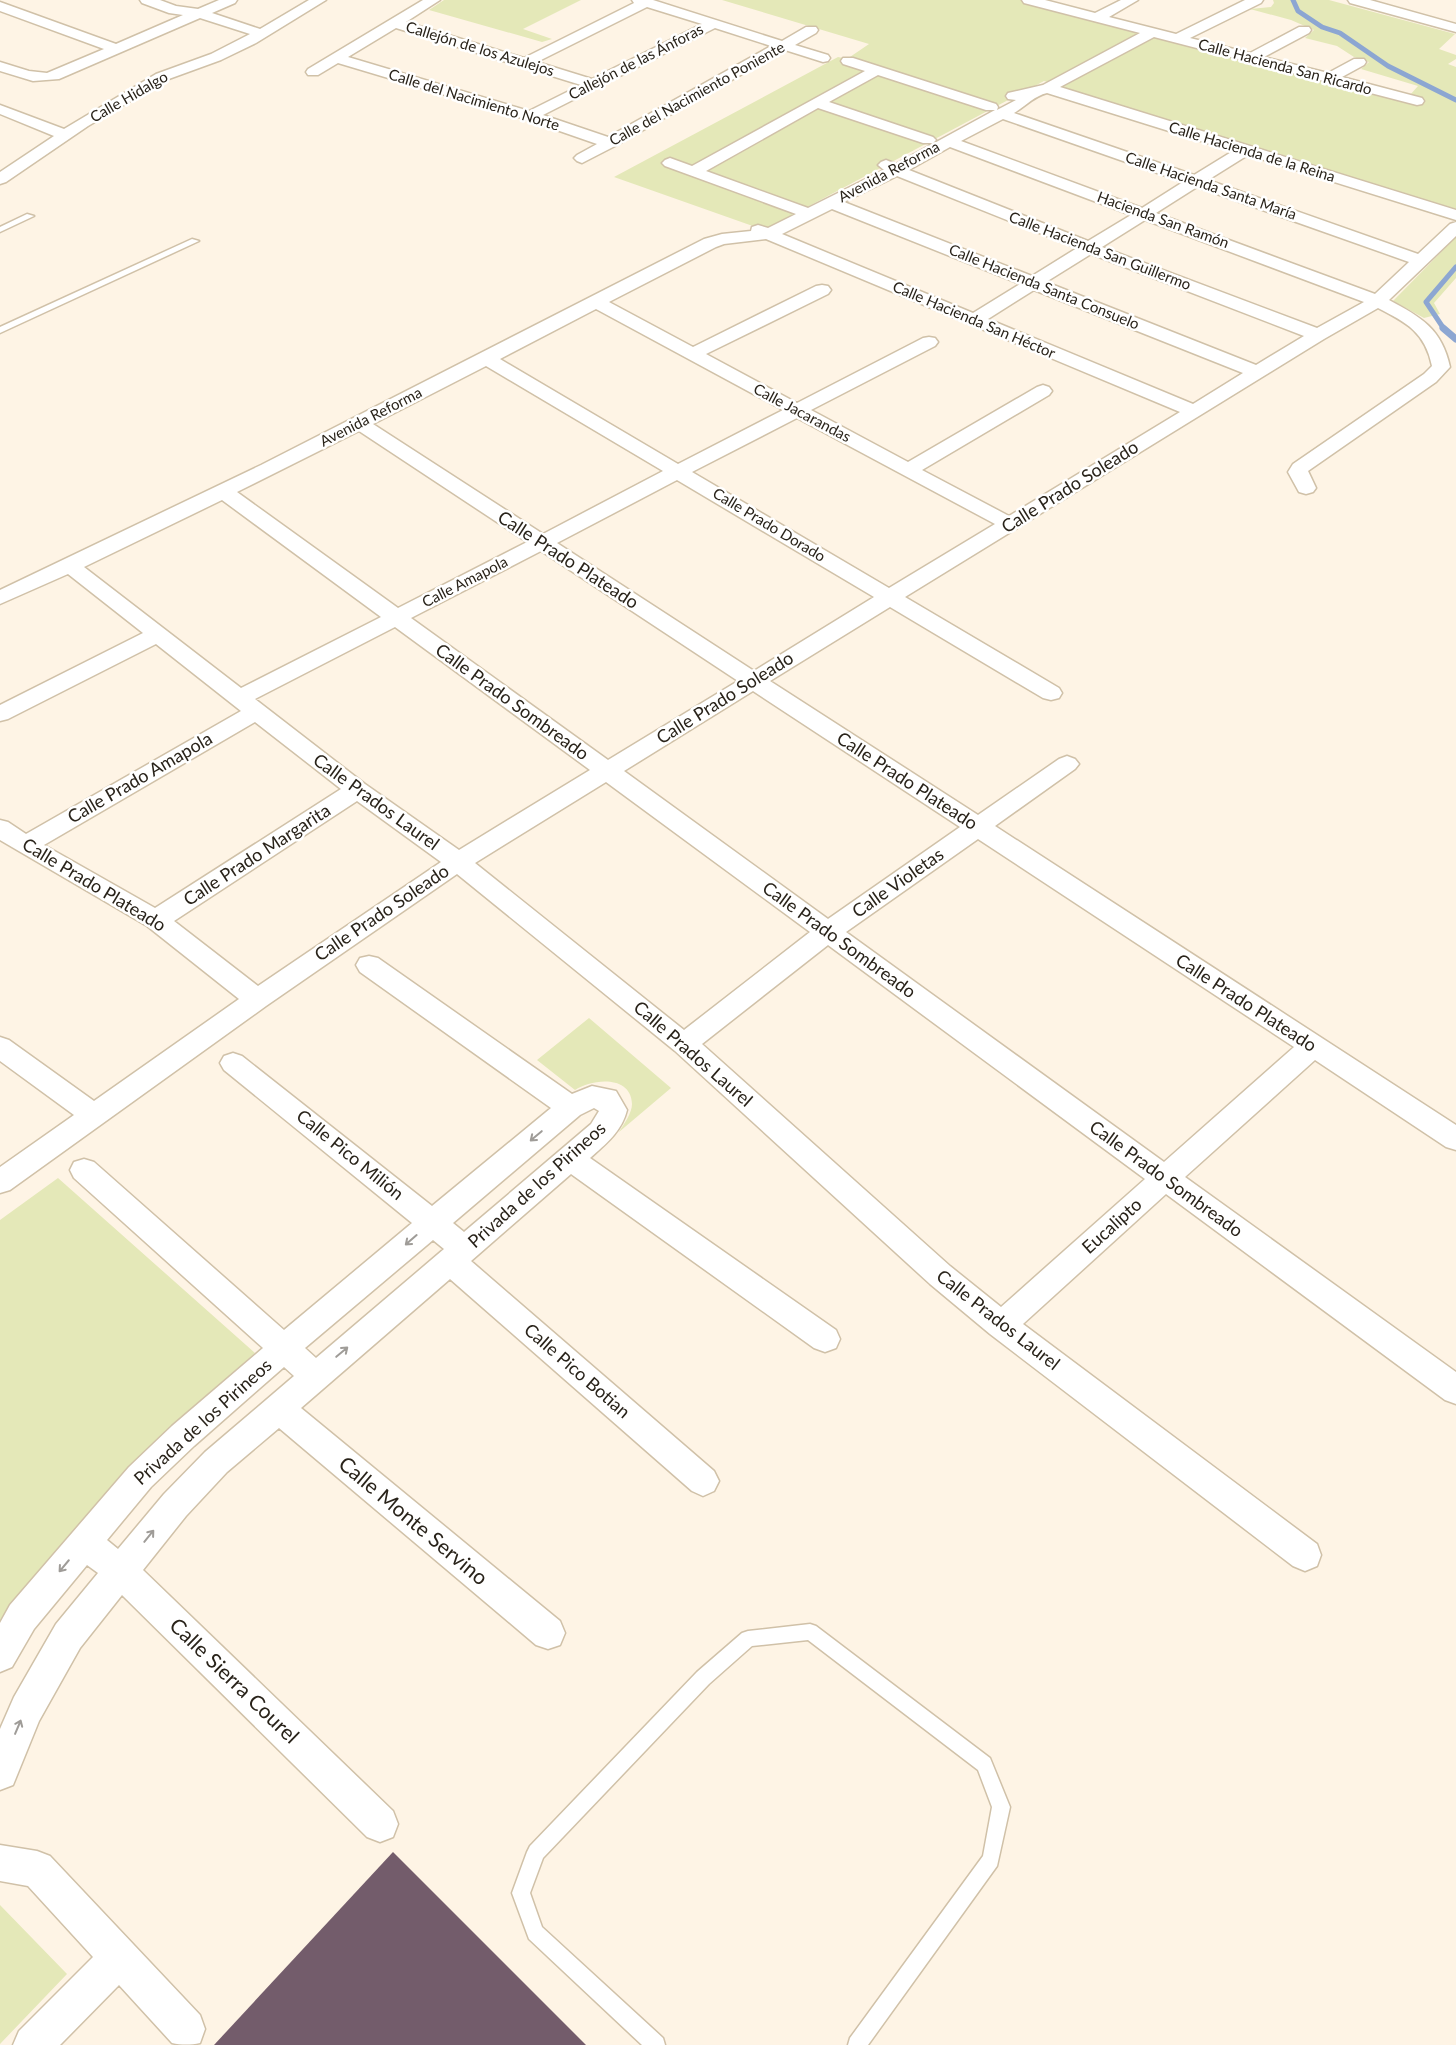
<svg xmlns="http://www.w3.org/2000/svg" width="1456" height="2045" font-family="Lato,sans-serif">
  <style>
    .green { fill: #e4e8b8 }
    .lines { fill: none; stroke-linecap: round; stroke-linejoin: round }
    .stream-far1 { stroke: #8ca6d2; stroke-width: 5 }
    .stream { stroke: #8ca6d2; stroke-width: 7 }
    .building { fill: #735c6b }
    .service-casing { stroke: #d0c1a8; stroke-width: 3 }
    .minor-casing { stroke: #d0c1a8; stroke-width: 3 }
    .service { fill: #fff; fill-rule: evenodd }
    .minor { fill: #fff; fill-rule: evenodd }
    .oneway { stroke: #9f9c98 }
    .labels { text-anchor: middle; stroke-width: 5; stroke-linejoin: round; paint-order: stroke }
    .far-street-label { font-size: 15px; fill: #29231a; stroke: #fff }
    .street-label { font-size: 18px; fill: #29231a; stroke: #fff }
    .near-street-label { font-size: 21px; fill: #29231a; stroke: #fff }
  </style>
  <rect width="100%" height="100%" fill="#fef4e5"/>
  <path class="green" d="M444,0H581L523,29L552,39L542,42L429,10Z
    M722,0H1031L1420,105L1423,98L1410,95L1418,86L1361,69L1369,62L1354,57L1337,46L1305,38L1314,30L1291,20L1250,9L1271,7L1274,3L1273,0H1329L1455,34L1439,49L1456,55V59L1448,64L1456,67V215L1048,88L1054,84L1044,81L764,230L614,177L838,57L847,59L869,44Z
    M1456,237V278L1434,303L1440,314L1424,318L1393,301Z
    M589,1018L671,1088L619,1132C624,1124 632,1113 632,1104C631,1074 591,1079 575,1090L537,1060Z
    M58,1178L255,1353L179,1422L0,1630V1220Z
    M0,1905L67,1974L0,2044Z"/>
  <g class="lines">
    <path class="stream-far1" d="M1293,0L1298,11L1322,27L1340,33L1388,66L1456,100
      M1444,329L1426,302L1456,267"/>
    <path class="stream" d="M1443,328L1456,339"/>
  </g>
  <path class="building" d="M393,1852L586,2045H214Z"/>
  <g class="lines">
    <g class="service-casing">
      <path id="service" d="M27,214L34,216L0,232V227Z
        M192,239L199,241L0,333V327Z
        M810,1624L816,1626L990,1758L1010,1807L997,1866L868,2045H848L850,2038L983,1856L992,1807L978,1770L808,1640L752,1646L709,1684L543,1858L530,1893L542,1927L663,2038L665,2045H642L529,1939L512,1893L527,1852L530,1846L697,1672L742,1633L748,1631Z"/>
    </g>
    <g class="minor-casing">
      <path id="minor" d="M140,0H160L176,6L198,9L219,0H237L235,3L212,13L260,29L309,0H326L256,43L221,60L166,80L88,126L6,182L0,184V172L54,136L0,114V105L64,129L156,74L211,54L250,34L200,18L59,79L33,81L0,71V62L29,71L47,73L104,49L0,11V2L116,44L183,15L169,13L142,3Z
        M423,0H440L406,22L524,58L634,3L632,0H653L782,41L806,27H816L818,30L816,33L795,45L828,55L830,58L828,61L823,62L785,50L615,146L582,163L577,161L574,158L577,155L597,144L525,119L338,63L318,75H308L306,72L308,69ZM647,7L702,24L592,79L537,62ZM396,28L581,85L529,111L348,57ZM715,28L771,46L608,137L543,115Z
        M1022,0H1045L1095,13L1121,0H1138L1109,17L1176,34L1245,0H1263L1261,3L1190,38L1250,53L1299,27H1309L1311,30L1309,33L1264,57L1328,73L1354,59H1364L1366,62L1364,65L1342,77L1422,98L1424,101L1422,104L1417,105L1154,37L1060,87L1456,210V220L1248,155L1208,180L1418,254L1450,224L1456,222V236L1389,300C1421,317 1442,329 1450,367L1436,382L1308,471L1316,488L1313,492L1306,494L1299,492L1288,472L1293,464L1424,374L1432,366C1425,332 1407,323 1378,308L1324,339L905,597L1059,688L1062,693L1059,698L1051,700L1043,698L890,607L770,681L978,815L1059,759L1067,756L1075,759L1079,764L1075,769L995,826L1456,1125V1150L1446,1147L1315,1060L1185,1177L1456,1372V1404L1445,1400L1166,1194L1023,1324L1317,1544L1321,1555L1317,1566L1305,1571L1293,1566L990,1334L930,1284L675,1051L457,874L266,1006L10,1190L0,1193V1167L74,1115L0,1061V1037L9,1040L94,1101L239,999L147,926L0,840V820L8,822L26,834L241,711L156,644L8,719L0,721V705L143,633L68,574L0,604V590L261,465L704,239L722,234L751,231L752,227L758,225L768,228L796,214L665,166L662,163L665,160L670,158L692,166L865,71L843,64L841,61L843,58H853L996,104L998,107L997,110L1016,100L1008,99L1006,96L1008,93L1043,85L1140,33L1024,3ZM878,75L986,110H995L896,164L886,160L881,162L878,165L884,170L808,208L706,171L818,108L923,143H933L936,140L933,137L829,102ZM1047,93L1233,151L1194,175L1014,113C1026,106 1034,96 1047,93ZM1003,119L1183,182L1142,208L961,141ZM950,147L1131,215L1088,241L909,170ZM897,176L1077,248L1032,276L844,202ZM1197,187L1409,262L1375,294L1156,213ZM832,209L1020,284L973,313L782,234ZM1145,220L1364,302L1317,328L1102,247ZM766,239L1180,412L1009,516L922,470L1049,395L1052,391L1049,387L1043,385L1037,387L908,462L811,410L935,346L938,342L935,338L929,337L923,338L797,403L706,354L828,294L831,290L828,286L822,285L816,286L693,347L609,302L716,247L724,244ZM1091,254L1304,336L1256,365L1046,282ZM1034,290L1243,373L1193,404L988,319ZM596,309L783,410L678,464L500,359ZM486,366L663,471L543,534L373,424ZM797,418L995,524L889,588L692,472ZM359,431L527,542L398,608L237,492ZM677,480L874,597L754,671L557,543ZM222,500L381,617L241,688L84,567ZM541,551L738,681L608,760L411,618ZM395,627L590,770L459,850L365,784L255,699ZM753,691L960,827L828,919L624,771ZM255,722L341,789L155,908L44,845ZM606,782L810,932L684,1030L475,863ZM357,801L441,862L258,986L174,921ZM978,839L1294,1047L1164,1162L846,932ZM828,945L1145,1179L1001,1307L950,1266L702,1044Z
        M1348,0H1370L1456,24V32L1350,3Z
        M369,956L378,958L572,1094L592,1086L616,1091L627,1110C622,1131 606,1144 590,1158L836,1330L840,1339L836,1348L825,1352L814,1348L571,1174L471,1261L714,1471L719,1481L714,1491L703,1496L692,1491L450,1279L301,1408L560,1621L565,1633L560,1645L548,1649L536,1645L279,1428L227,1472L186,1516L143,1570L393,1811L398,1824L393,1837L380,1842L367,1837L122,1595L80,1648L39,1721L13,1785L0,1790V1729L14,1697L56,1624L98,1573L87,1565L34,1629L12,1667L0,1672V1623L10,1605L129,1467L172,1426L263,1348L74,1178L70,1170L74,1162L84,1159L94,1162L284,1330L412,1223L224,1070L220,1063L224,1056L233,1053L242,1056L432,1206L551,1108L360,972L356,965L360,958ZM594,1108L599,1111L591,1124L464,1232L453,1223L580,1115ZM433,1240L444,1249L316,1358L305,1348ZM284,1367L294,1376L205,1452L164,1494L118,1549L107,1540L151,1487L194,1446Z
        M0,1845L37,1851L50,1856L200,2015L205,2029L200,2043C191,2045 181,2045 172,2043L119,1985L60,2045H13L19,2031L93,1957L28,1886L0,1881Z"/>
    </g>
    <use href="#service" class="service"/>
    <use href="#minor" class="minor"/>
  </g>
  <defs><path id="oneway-shaft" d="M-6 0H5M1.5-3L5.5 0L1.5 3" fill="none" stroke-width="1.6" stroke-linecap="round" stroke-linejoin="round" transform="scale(1.25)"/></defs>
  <g class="oneway">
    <use href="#oneway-shaft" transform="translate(536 1136) rotate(140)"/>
    <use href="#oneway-shaft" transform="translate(411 1240) rotate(139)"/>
    <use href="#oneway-shaft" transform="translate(342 1352) rotate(-40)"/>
    <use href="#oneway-shaft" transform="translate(149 1536) rotate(-51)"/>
    <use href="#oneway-shaft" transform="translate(64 1566) rotate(130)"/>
    <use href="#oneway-shaft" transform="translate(18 1727) rotate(-67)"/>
  </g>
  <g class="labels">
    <g class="far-street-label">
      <text transform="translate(480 49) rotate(17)" y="5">Callejón de los Azulejos</text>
      <text transform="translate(636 62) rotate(-27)" y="5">Callejón de las Ánforas</text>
      <text transform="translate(1285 67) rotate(15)" y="5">Calle Hacienda San Ricardo</text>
      <text transform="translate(697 94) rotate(-29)" y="5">Calle del Nacimiento Poniente</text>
      <text transform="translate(129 97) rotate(-30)" y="5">Calle Hidalgo</text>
      <text transform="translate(474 100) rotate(17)" y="5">Calle del Nacimiento Norte</text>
      <text transform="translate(1252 152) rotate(17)" y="5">Calle Hacienda de la Reina</text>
      <text transform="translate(889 172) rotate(-28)" y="5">Avenida Reforma</text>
      <text transform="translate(1211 186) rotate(19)" y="5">Calle Hacienda Santa María</text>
      <text transform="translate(1163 220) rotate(20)" y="5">Hacienda San Ramón</text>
      <text transform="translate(1100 251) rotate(21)" y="5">Calle Hacienda San Guillermo</text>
      <text transform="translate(1044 287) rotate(22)" y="5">Calle Hacienda Santa Consuelo</text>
      <text transform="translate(974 320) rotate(23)" y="5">Calle Hacienda San Héctor</text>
      <text transform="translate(802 413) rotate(28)" y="5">Calle Jacarandas</text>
      <text transform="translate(371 417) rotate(-27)" y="5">Avenida Reforma</text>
      <text transform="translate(769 525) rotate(31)" y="5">Calle Prado Dorado</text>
      <text transform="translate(465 582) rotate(-27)" y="5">Calle Amapola</text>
    </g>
    <g class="street-label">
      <text transform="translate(1070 487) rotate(-32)" y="6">Calle Prado Soleado</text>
      <text transform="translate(568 560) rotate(33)" y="6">Calle Prado Plateado</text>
      <text transform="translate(725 698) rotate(-32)" y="6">Calle Prado Soleado</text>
      <text transform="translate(512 702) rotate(36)" y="6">Calle Prado Sombreado</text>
      <text transform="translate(140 778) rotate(-30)" y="6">Calle Prado Amapola</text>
      <text transform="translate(907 781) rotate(33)" y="6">Calle Prado Plateado</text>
      <text transform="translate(376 802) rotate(36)" y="6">Calle Prados Laurel</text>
      <text transform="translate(257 855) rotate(-33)" y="6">Calle Prado Margarita</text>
      <text transform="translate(898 883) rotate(-35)" y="6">Calle Violetas</text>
      <text transform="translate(94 885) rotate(31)" y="6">Calle Prado Plateado</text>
      <text transform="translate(382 913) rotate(-34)" y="6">Calle Prado Soleado</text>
      <text transform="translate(839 940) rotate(36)" y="6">Calle Prado Sombreado</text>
      <text transform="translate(1246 1003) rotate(33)" y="6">Calle Prado Plateado</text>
      <text transform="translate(693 1054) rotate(41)" y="6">Calle Prados Laurel</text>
      <text transform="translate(350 1155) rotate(39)" y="6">Calle Pico Milión</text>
      <text transform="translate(1166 1179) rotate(36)" y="6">Calle Prado Sombreado</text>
      <text transform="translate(537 1185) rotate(-42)" y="6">Privada de los Pirineos</text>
      <text transform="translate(1112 1226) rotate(-42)" y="6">Eucalipto</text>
      <text transform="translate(998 1320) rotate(38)" y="6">Calle Prados Laurel</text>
      <text transform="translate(577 1371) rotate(41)" y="6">Calle Pico Botian</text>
      <text transform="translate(203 1422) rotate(-42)" y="6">Privada de los Pirineos</text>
    </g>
    <g class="near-street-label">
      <text transform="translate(413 1521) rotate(40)" y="7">Calle Monte Servino</text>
      <text transform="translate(234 1681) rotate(44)" y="7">Calle Sierra Courel</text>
    </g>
  </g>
</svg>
